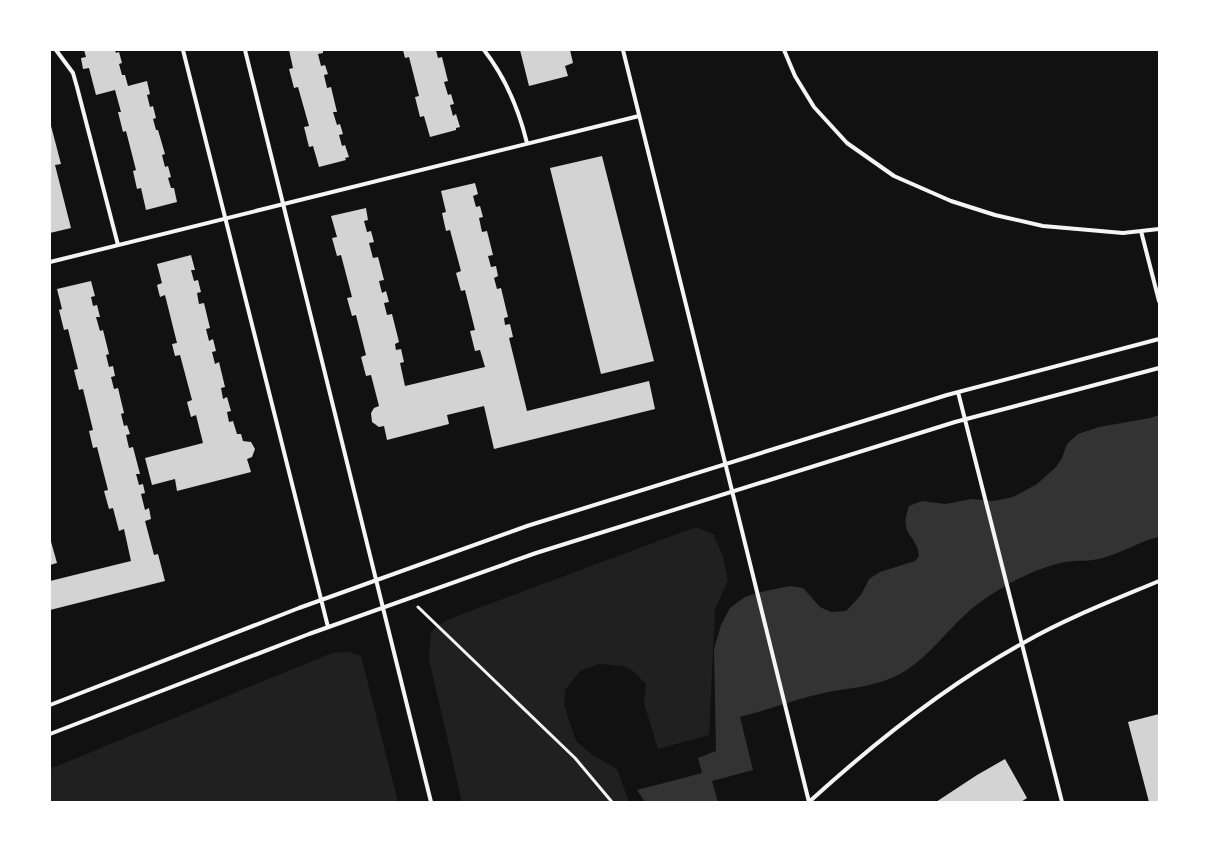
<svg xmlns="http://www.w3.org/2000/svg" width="1209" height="852" font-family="'Noto Sans',sans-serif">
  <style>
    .green { fill: #202020 }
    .water { fill: #333 }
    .building { fill: #d3d3d3 }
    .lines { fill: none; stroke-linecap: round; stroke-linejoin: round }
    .path { stroke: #f5f5f5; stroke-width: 3 }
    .service { stroke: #f5f5f5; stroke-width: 4 }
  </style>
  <rect width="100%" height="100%" fill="#111"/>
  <path class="green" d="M696,527L713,534L723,556L728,580L715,609L709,735L658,749L644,703L646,684L633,671L623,666L599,664L580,671L565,690L564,704L573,733L577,742L593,755L617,769L629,802H462L429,659L431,633L436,626L452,618Z
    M349,652L361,656L398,802H50V769L332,653Z"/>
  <path class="water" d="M1159,415V537C1140,541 1124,552 1106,557C1093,562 1078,560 1065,562C1033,569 1006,584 979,603C949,625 929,661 894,677C872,687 847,688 824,693C795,699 768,710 740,717L753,770L712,781L718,802H645L637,790L702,773L698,758L716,751L714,649L721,625L730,608L745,597L761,592L790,586L803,588L820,607L831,612L846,611L861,595L869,579L880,572L915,561L919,556C917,533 898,537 909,506L922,501L945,504L972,499L994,501L1013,497L1037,484L1056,467L1062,458L1067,444L1078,434L1099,427L1150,418Z"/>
  <path class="building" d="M84,50H115L116,53L119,52L122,63L119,64L122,75H125L128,86L147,81L150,94L147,95L150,107L153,106L156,118L153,119L156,130H158L165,154L162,155L165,167L168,166L171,177L168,178L171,188H174L177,202L146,210L141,188L137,189L133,171L136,170L126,131L123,132L118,112H121L115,90L96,95L89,68L83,69L81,58L86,57Z
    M289,50H323V53L318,54L321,66L325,65L328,74L324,75L327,88L331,87L337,112H333L337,125L340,124L343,134L339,135L342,146L345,145L349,157L345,158L346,160L319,167L313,146L309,147L304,127L309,126L298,87L294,88L289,69L293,68Z
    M403,50H436L438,58L442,57L448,81L444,82L448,95L451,94L454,104L450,105L453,116L456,114L460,127L456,128V130L430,137L424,116L420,117L415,97L419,96L409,57L405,58Z
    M520,50H570L573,63L565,66L568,76L529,86Z
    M50,122L61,164L55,165L71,228L50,233Z
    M602,156L654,361L601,374L550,168Z
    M475,183L478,194L473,196L476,207L480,206L483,217L479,218L482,232L487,231L493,255L488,256L491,267L496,266L498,276L494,278L497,289L501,288L508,317L504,318L505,325L510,324L513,337L509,338L527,411L649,381L655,409L494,449L484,406L447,415L449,424L387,440L384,426L379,427L372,422L371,413L374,408L379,406L371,375L366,376L361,357L366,355L356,315L352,316L347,298L352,297L341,255L337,256L332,238L337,237L331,216L366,208L368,220L364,221L367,232L371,231L374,242L369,243L373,258L378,257L384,280L379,281L382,293L386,291L389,302L384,303L387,315L392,314L399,342L395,344L396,350L401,349L404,362L400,363L405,386L485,367L480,350L475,351L470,331L475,330L465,290L461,291L456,273L461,271L450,230L446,231L442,213L446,212L441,191Z
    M191,255L195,270H191L194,281L198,280L201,292L197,293L199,304L204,303L210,328L206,329L209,341L213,339L216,351L212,352L215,364L219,362L225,387L221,388L223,399L227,397L231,411L227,412L229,422L233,421L237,434H241L243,441L251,442L255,449L252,457L247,459L251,472L177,491L175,479L152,485L145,458L203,443L196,415L191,417L187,402L192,400L180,355L175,356L172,344L177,343L165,295L160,297L157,285L162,283L157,264Z
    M91,281L95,296L91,297L93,306L97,305L100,317H96L100,331L103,330L109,354L106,355L109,367L113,366L115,376L111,377L114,389L118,388L124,413L121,414L124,426L127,425L130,434L126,435L129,448L133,447L140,474H136L139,485L143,484L145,493L141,494L145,510L149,508L151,519L145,521L154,555L158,554L165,581L50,610V581L131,561L124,529L119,531L113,508L109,509L104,491L108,490L97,447L93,448L89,431L93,430L83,389L79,390L74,370L78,369L68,329L64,330L59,310L62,309L57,289Z
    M50,538L57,563L50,565Z
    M1159,714V802H1149L1128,722Z
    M1005,759L1027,798L1021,802H936L977,775Z"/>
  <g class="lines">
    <path class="path" d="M418,607L575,758L612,802"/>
    <path class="service" d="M56,50L73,73L77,87L118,245
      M183,50L328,627
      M245,50L431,802
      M484,50C505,77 519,110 527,143
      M623,50L809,802
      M784,50L795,76L814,107L847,143L894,176L951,201L995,215L1043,226L1123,233L1159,229
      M1141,231L1159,301
      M50,262L639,116
      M958,392L1062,802
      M50,705L299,608L527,526L947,395L1159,339
      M50,734L309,634L536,553L955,422L1159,368
      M809,802C875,742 946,685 1025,642C1067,618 1114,600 1159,581"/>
  </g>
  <rect width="1209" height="852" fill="none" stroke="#ffffff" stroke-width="102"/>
</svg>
